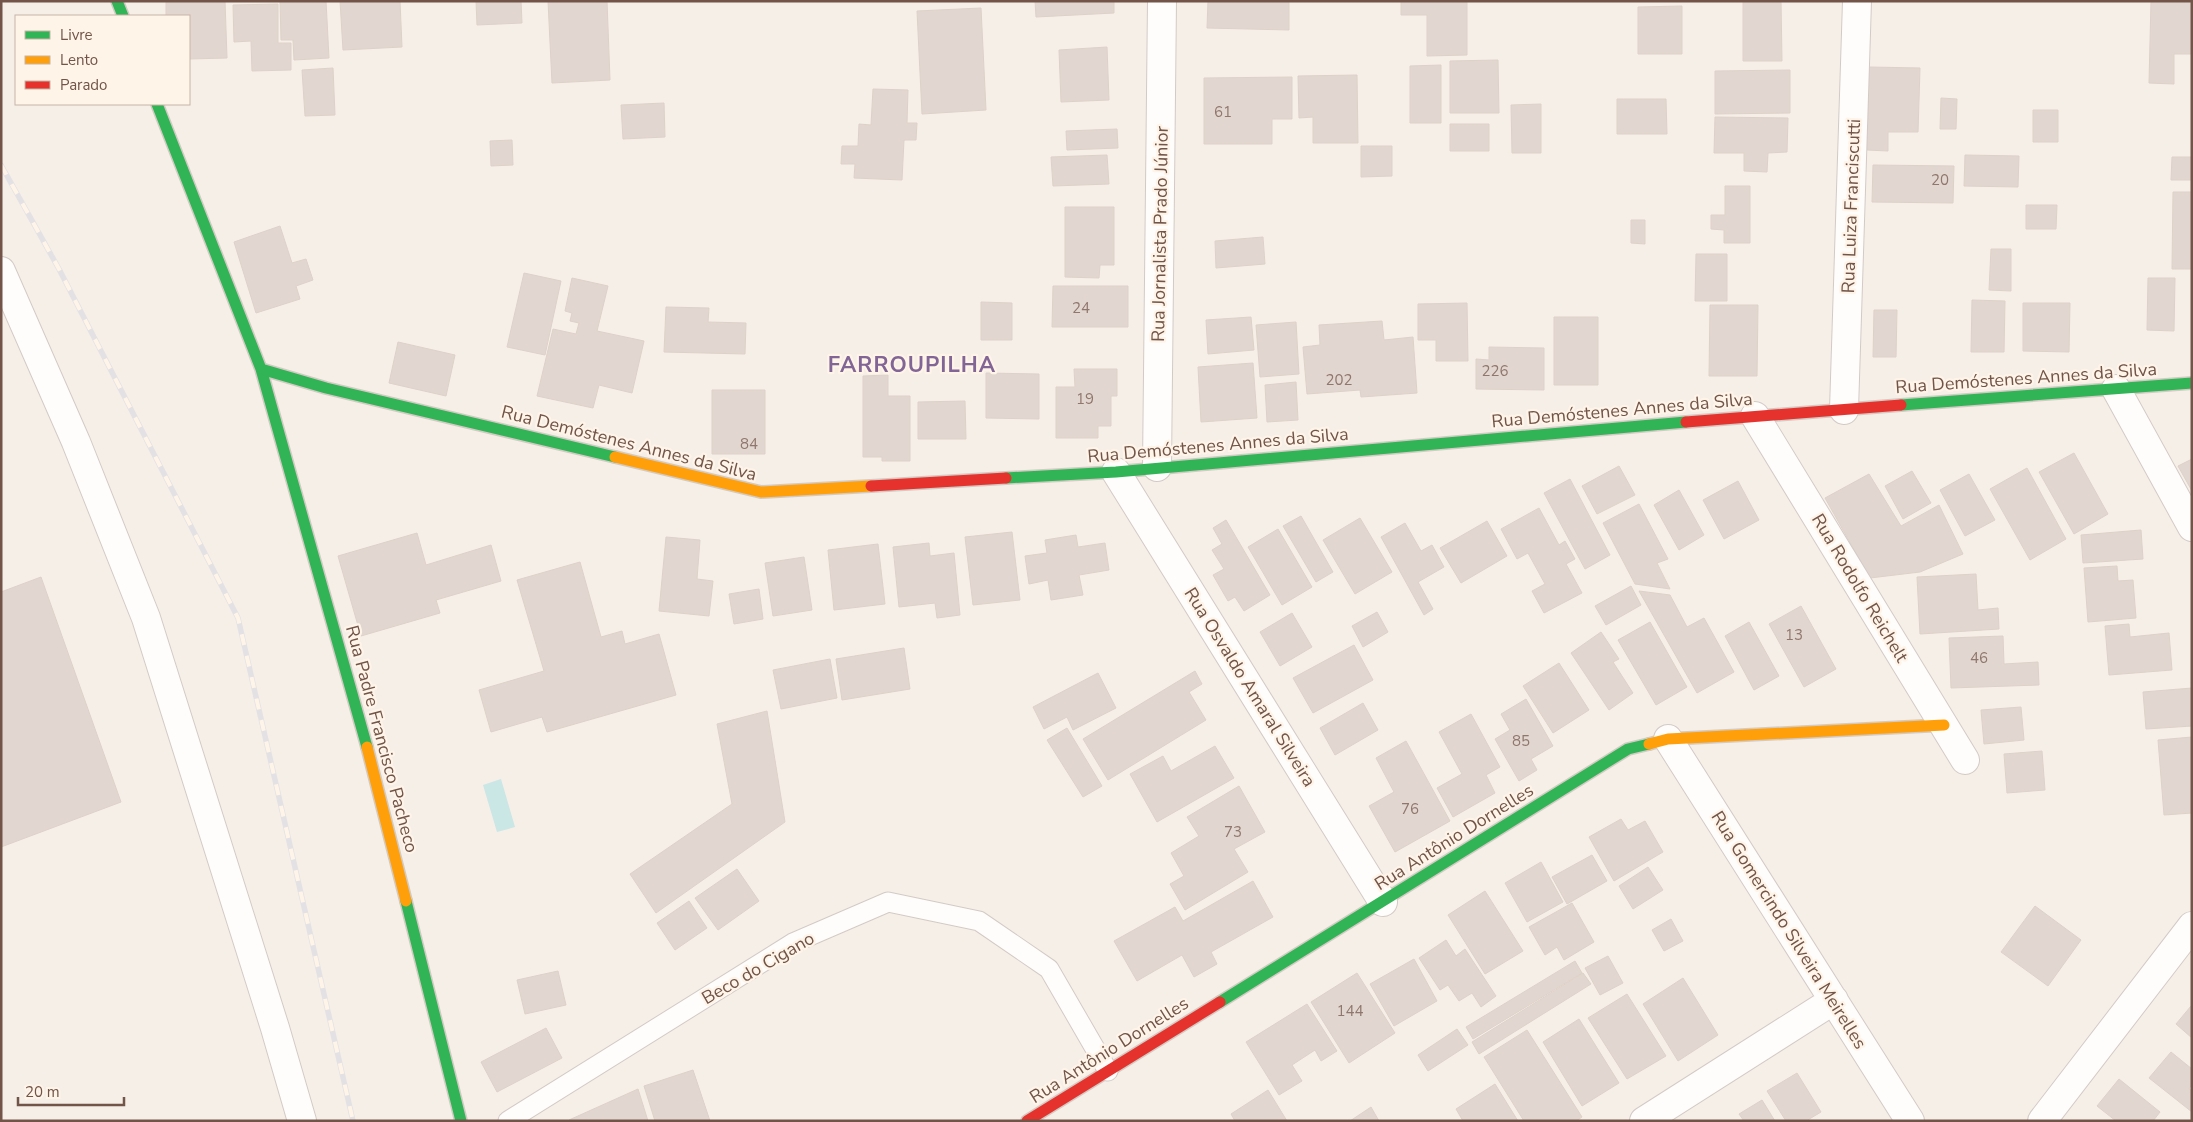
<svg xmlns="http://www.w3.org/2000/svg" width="2193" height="1122" font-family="'Nunito Sans',sans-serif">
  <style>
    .water { fill: #cae6e5 }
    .building { fill: #e2d7d0; stroke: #ded1ca }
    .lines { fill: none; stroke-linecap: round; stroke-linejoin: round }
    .lane-casing { stroke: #d4cac5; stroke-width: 21 }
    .street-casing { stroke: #d4cac5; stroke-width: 30 }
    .fast-casing { stroke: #d4cac4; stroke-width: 14 }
    .slow-casing { stroke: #d4cac4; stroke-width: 14 }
    .jam-casing { stroke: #d4cac4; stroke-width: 14 }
    .lane { stroke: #fefdfc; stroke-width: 19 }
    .street { stroke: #fefdfc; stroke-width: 28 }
    .fast { stroke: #30b455; stroke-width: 11 }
    .slow { stroke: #ff9f0a; stroke-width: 11 }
    .jam { stroke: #e5322d; stroke-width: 11 }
    .rail-casing { stroke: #e3e1e4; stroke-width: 5.5 }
    .rail { stroke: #fff4e8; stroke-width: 4; stroke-dasharray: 11; stroke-linecap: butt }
    .labels { text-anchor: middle; stroke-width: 4.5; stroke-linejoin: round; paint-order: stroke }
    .number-label { font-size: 15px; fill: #90776d }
    .street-label { font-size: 18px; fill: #725449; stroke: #fff4e8 }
    .district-label { font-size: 22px; font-weight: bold; letter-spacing: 1px; fill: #816596; stroke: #fff4e8 }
  </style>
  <rect width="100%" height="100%" fill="#f5efe8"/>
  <path class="water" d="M501,779L515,827L497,832L483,785Z"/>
  <path class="building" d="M166,1H225L227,58L189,59V16H166Z
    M280,1H326L329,58L294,60L293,40H281Z
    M340,1H400L402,47L343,50Z
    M476,1H521L522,23L477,25Z
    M548,1H607L610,80L552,83Z
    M1035,1H1114V13L1036,17Z
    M1208,1H1289V30L1207,28Z
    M1401,1H1467V55L1427,56V15H1401Z
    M1743,1H1781L1782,61H1743Z
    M2151,1H2192V54H2174V84L2149,83Z
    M278,4V43H291V70L252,71L251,41L234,42L233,5Z
    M1682,6V54H1638V7Z
    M981,8L986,110L922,114L917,11Z
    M1107,47L1109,100L1061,102L1059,50Z
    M1498,60L1499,113H1450V61Z
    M1441,65V123H1410V66Z
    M1869,67L1920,68L1918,132H1888V151L1867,150Z
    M333,68L335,115L305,116L302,70Z
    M1790,70V113L1715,114V71Z
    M1357,75L1358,143H1313V117L1299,118L1298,76Z
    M1292,77V119H1272V144H1204V78Z
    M873,89L908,90L907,123H917L916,140H904L902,180L854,178L855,164H841L842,146H858L859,124L871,125Z
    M1941,98L1957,99L1956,129H1940Z
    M1617,99H1666L1667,134H1617Z
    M664,103L665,137L623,139L621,105Z
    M1541,104V153H1512L1511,105Z
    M2033,110H2058V142H2033Z
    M1715,117L1788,118L1787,152L1768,153L1767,172L1744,171V153H1714Z
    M1450,124H1489V151H1450Z
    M1117,129L1118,148L1067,150L1066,131Z
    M512,140L513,165L491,166L490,141Z
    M1361,146H1392V176L1361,177Z
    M1107,155L1109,184L1053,186L1051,157Z
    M1965,155L2019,156L2018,187L1964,186Z
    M2172,157H2192L2191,180H2171Z
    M1873,165L1954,166L1953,203L1872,202Z
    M1725,186H1750V243H1724V230L1711,229V215H1725Z
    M2173,192H2192V269H2172Z
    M2026,205H2057L2056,229H2026Z
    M1065,207H1114V265H1100L1099,278L1065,277Z
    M1631,220H1645V244L1631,243Z
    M280,226L292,263L306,259L313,280L296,286L300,299L256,313L234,242Z
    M1263,237L1265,264L1216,268L1215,241Z
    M1991,249H2011V291L1989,290Z
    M1696,254H1727V301H1695Z
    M524,273L561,281L545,355L507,347Z
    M572,278L608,286L597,331L644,341L632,393L599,385L593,408L537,396L553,329L576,334L579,323L570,321L572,313L565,311Z
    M2148,278H2175L2174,331L2147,330Z
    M1053,286H1128V327H1052Z
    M1972,300L2005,301L2004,352H1971Z
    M981,302L1012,303V340H981Z
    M1467,303L1468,361H1436V340H1418V304Z
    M2023,303H2070L2069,352L2023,351Z
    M1710,305H1758L1757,376H1709Z
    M666,307L709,308L708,322L746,323L745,354L664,352Z
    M1874,310H1897L1896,357H1873Z
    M1251,317L1254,350L1208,354L1206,320Z
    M1554,317H1598V385H1554Z
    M1382,321L1384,340L1413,337L1417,393L1361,397L1360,390L1307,394L1303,347L1320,345L1319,325Z
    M1296,322L1299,374L1260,377L1256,325Z
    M398,342L455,355L446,396L389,383Z
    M1489,347L1544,348V390L1476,389V359L1489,360Z
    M1253,363L1257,418L1201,422L1198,367Z
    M1074,369H1117V396H1111V426H1098V438H1056V387H1075Z
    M986,373L1039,374V419L986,418Z
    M888,375V396H910V461H882V457H863V376Z
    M1296,382L1298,420L1267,422L1265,385Z
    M712,390H765V454H712Z
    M965,401L966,439H918V402Z
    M2074,453L2108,514L2074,534L2039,472Z
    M2192,459V491L2178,466Z
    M1619,466L1635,495L1597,514L1582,486Z
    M2027,468L2066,539L2030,560L1990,489Z
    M1912,471L1931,503L1903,519L1885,486Z
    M1869,474L1901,526L1939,505L1963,554L1920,572L1870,578L1825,498Z
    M1969,474L1995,520L1965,536L1940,490Z
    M1570,479L1610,555L1585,569L1544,493Z
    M1738,481L1759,520L1724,539L1703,500Z
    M1679,490L1704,535L1679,550L1654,505Z
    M1639,504L1668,559L1657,563L1670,589L1635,584L1603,523Z
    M1539,508L1559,545L1565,541L1575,559L1566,564L1582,593L1544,613L1532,591L1545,584L1528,553L1517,559L1501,529Z
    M1301,516L1333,572L1316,582L1283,526Z
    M1360,518L1392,572L1355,594L1323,540Z
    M1226,520L1270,595L1244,611L1235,597L1228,601L1213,575L1224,569L1212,550L1222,544L1213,528Z
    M1487,521L1507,556L1461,583L1440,548Z
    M1405,523L1421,551L1432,545L1444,567L1418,582L1433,609L1424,615L1381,537Z
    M1278,529L1312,587L1282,605L1248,547Z
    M2141,530L2143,559L2083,563L2081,535Z
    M1012,532L1020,600L973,605L965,537Z
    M417,533L426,565L491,545L501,581L436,600L440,613L361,636L338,556Z
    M1076,535L1078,547L1105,543L1109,570L1079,575L1083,595L1051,600L1048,580L1029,584L1025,556L1047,553L1045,540Z
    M666,537L700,540L697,579L713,581L709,616L659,611Z
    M929,543L930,556L954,553L960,615L937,618L935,603L899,607L893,547Z
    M878,544L885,604L834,610L828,550Z
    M804,557L812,610L773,616L765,563Z
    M580,562L601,637L622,631L625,644L659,634L676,695L547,732L542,717L491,732L479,690L544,671L517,580Z
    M2117,566L2118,581L2133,580L2136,618L2088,622L2084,568Z
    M1976,574L1978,610L1998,608L1999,629L1920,634L1917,577Z
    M41,577L121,802L1,847V592Z
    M1631,586L1641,605L1606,625L1595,606Z
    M759,589L763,619L734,624L729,594Z
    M1639,591L1670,595L1687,627L1704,618L1734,672L1697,693Z
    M1801,606L1836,669L1804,687L1769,624Z
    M1377,612L1388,632L1363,647L1352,626Z
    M1292,613L1312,647L1280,666L1260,632Z
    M1650,622L1687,687L1656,705L1618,640Z
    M1749,622L1779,676L1754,690L1725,636Z
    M2129,624L2130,637L2169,633L2172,670L2109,675L2105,626Z
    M1601,632L1619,659L1613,662L1633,693L1609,710L1571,653Z
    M2003,636L2004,664L2038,662L2039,685L1951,688L1949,638Z
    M1354,645L1373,680L1313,713L1293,678Z
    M904,648L910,689L842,700L836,659Z
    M830,659L837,698L781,709L773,670Z
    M1559,663L1589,710L1553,733L1523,686Z
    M1195,671L1202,684L1189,692L1206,720L1108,780L1083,739Z
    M1098,673L1116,708L1073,730L1067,717L1044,729L1033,707Z
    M2192,688V726L2146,729L2143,692Z
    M1526,699L1553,746L1531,759L1537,770L1519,781L1495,739L1510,730L1501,714Z
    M1363,703L1378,730L1335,755L1320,728Z
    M2021,707L2024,740L1984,744L1981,710Z
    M767,711L785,822L656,913L630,874L732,804L717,724Z
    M1471,714L1500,767L1486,775L1495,793L1453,817L1437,788L1462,774L1439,732Z
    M1067,728L1102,786L1083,797L1047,740Z
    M2192,737V813L2164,815L2158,740Z
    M1406,741L1450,821L1395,852L1369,806L1394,792L1376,758Z
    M1215,746L1234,778L1157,822L1130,774L1163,756L1171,771Z
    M2042,751L2045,790L2007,793L2004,754Z
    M1239,786L1265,832L1234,849L1248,872L1185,910L1170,884L1184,876L1171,853L1199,836L1187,817Z
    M1621,819L1628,830L1645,821L1663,852L1614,881L1589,837Z
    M1592,855L1607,881L1567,904L1552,877Z
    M1541,862L1563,902L1527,922L1505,883Z
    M1648,867L1663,890L1633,909L1619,886Z
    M737,869L759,901L718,930L695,898Z
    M1253,881L1273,917L1211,952L1217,964L1194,977L1182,955L1137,981L1114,941L1175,907L1183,921Z
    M1485,891L1523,951L1485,974L1448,915Z
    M689,901L707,928L675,950L657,923Z
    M1572,903L1594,942L1564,960L1557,947L1545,955L1529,927Z
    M2035,906L2081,940L2048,986L2001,952Z
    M1671,919L1683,941L1664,951L1652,930Z
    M1446,940L1456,956L1465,949L1496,996L1481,1007L1472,993L1459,1001L1448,985L1440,990L1419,958Z
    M1608,956L1623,983L1600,995L1585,968Z
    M1414,959L1437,1001L1394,1026L1370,984Z
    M1575,961L1582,973L1473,1039L1466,1027Z
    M558,971L566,1005L525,1014L517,980Z
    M1357,973L1395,1033L1349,1063L1311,1002Z
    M1583,973L1591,984L1479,1054L1472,1042Z
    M1683,978L1718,1035L1678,1061L1643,1004Z
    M1627,994L1666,1056L1627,1079L1588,1018Z
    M1307,1004L1337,1051L1321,1061L1315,1050L1292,1065L1302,1081L1279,1095L1246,1042Z
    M2191,1006L2192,1007V1038L2176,1024Z
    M1579,1019L1619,1083L1582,1106L1543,1042Z
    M546,1028L562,1058L497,1092L481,1062Z
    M1457,1029L1468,1045L1428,1071L1418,1055Z
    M1527,1030L1582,1117L1576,1121H1524L1484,1057Z
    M2171,1052L2192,1069V1084L2189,1089L2192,1091V1112L2149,1078Z
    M693,1070L710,1121H655L644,1086Z
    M1797,1073L1821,1112L1806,1121H1786L1767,1091Z
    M2119,1079L2160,1112L2153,1121H2116L2097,1106Z
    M1495,1084L1518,1121H1463L1456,1109Z
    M638,1089L648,1121H569V1120Z
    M1268,1090L1287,1121H1235L1231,1114Z
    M1762,1100L1775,1121H1744L1739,1114Z
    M1371,1107L1379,1121H1350Z"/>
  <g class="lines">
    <g class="lane-casing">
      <path id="lane" d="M508,1121L793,943L888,902L979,921L1049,969L1108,1071"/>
    </g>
    <g class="street-casing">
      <path id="street" d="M1,271L76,442L146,618L275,1028L302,1121
        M2116,389L2192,527
        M1844,410L1857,1
        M1755,416L1965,760
        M1157,467L1162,1
        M1116,472L1383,902
        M1668,739L1910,1121
        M1644,1121L1834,1000
        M2042,1121L2192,926"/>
    </g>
    <g class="fast-casing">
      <path id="fast" d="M117,1L123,16
        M157,104L261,369L367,747
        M261,369L326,388L615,457
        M1901,405L2192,383
        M1006,478L1116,472L1686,422
        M406,901L461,1121
        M1220,1002L1628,749L1649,744"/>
    </g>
    <g class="slow-casing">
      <path id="slow" d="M615,457L761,492L871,486
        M1649,744L1668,739L1944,725
        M367,747L406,901"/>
    </g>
    <g class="jam-casing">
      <path id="jam" d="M1686,422L1901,405
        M871,486L1006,478
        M1027,1121L1220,1002"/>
    </g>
    <use href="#lane" class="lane"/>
    <use href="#street" class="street"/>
    <use href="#fast" class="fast"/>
    <use href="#slow" class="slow"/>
    <use href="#jam" class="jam"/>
    <g class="rail-casing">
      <path id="rail" d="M1,165L59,269L238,618L353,1121"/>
    </g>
    <use href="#rail" class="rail"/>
  </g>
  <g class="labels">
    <g class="number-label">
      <text x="1223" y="117">61</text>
      <text x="1940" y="185">20</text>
      <text x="1081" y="313">24</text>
      <text x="1495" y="376">226</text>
      <text x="1339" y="385">202</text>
      <text x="1085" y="404">19</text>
      <text x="749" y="449">84</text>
      <text x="1794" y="640">13</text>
      <text x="1979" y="663">46</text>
      <text x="1521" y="746">85</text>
      <text x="1410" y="814">76</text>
      <text x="1233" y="837">73</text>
      <text x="1350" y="1016">144</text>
    </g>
    <g class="street-label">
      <text transform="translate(1851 206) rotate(-88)" y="6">Rua Luiza Franciscutti</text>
      <text transform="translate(1160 234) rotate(-89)" y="6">Rua Jornalista Prado Júnior</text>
      <text transform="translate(2026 378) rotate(-4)" y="6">Rua Demóstenes Annes da Silva</text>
      <text transform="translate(1622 410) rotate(-5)" y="6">Rua Demóstenes Annes da Silva</text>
      <text transform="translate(629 443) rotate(14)" y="6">Rua Demóstenes Annes da Silva</text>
      <text transform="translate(1218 445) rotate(-5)" y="6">Rua Demóstenes Annes da Silva</text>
      <text transform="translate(1860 588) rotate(59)" y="6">Rua Rodolfo Reichelt</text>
      <text transform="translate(1250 687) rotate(58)" y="6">Rua Osvaldo Amaral Silveira</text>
      <text transform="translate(382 739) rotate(75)" y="6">Rua Padre Francisco Pacheco</text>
      <text transform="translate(1454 837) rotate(-32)" y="6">Rua Antônio Dornelles</text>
      <text transform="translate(1789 930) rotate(58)" y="6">Rua Gomercindo Silveira Meirelles</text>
      <text transform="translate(758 968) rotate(-30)" y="6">Beco do Cigano</text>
      <text transform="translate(1109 1050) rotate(-32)" y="6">Rua Antônio Dornelles</text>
    </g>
    <g class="district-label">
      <text x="912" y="372">FARROUPILHA</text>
    </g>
  </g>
  <rect width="2193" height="1122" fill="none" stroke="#725449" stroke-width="5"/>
  <rect x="15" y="15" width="175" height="90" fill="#fff4e8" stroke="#c7b4a8"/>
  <rect x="25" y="31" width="25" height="8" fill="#30b455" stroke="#c7b4a8"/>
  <text x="60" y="40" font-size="15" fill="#725449">Livre</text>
  <rect x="25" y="56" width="25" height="8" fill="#ff9f0a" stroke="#c7b4a8"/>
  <text x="60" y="65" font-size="15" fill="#725449">Lento</text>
  <rect x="25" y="81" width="25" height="8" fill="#e5322d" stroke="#c7b4a8"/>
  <text x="60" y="90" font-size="15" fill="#725449">Parado</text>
  <path d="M18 1097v8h106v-8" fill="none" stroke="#725449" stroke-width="2.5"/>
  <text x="25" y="1097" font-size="15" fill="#725449" stroke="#fff4e8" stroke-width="4" paint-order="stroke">20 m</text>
</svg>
